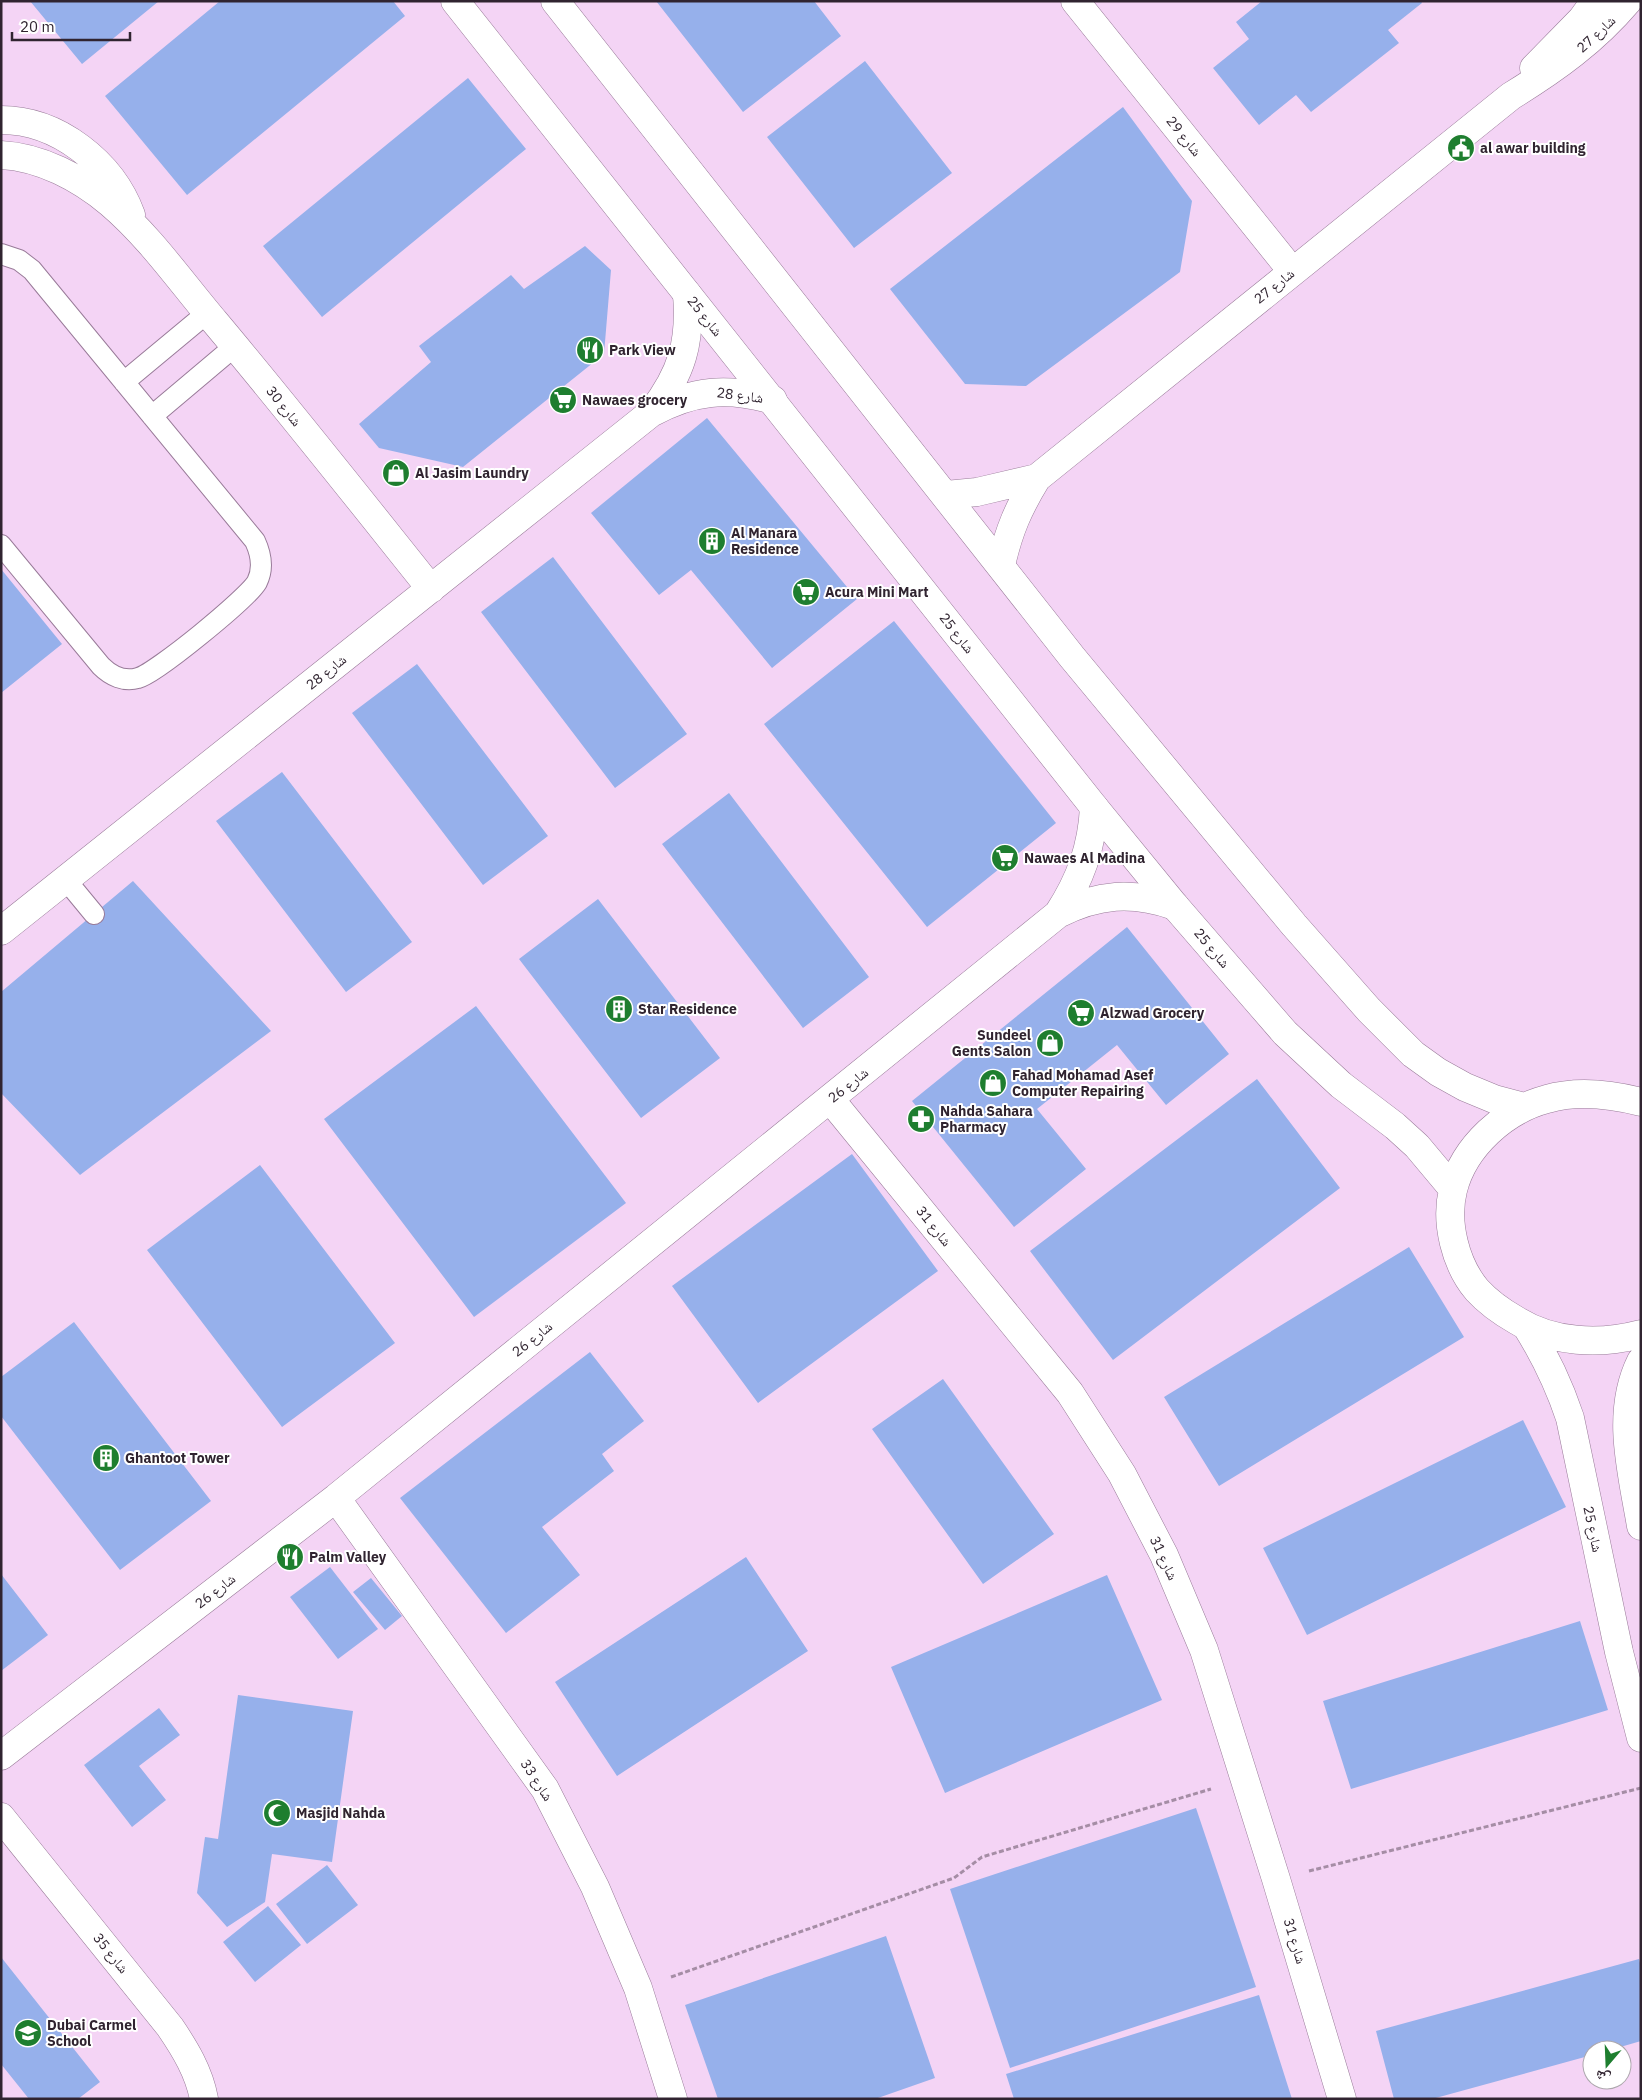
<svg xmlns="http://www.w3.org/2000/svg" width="1642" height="2100" font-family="'IBM Plex Sans','Noto Naskh Arabic',sans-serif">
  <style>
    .building { fill: #96b0eb }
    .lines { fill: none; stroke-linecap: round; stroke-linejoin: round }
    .lane-casing { stroke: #997b99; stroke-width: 22 }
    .street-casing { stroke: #997b99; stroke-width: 29 }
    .secondary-casing { stroke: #997b99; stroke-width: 29 }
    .path { stroke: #a58da5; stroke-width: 3; stroke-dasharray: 5 2.5; stroke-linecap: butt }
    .lane { stroke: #fff; stroke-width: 20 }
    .street { stroke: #fff; stroke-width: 28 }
    .secondary { stroke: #fff; stroke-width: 28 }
    .labels { text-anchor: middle; stroke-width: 4; stroke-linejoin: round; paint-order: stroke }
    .street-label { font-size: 14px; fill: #302430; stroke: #fff }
    .poi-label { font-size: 14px; font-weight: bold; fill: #302430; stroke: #fff; text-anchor: start }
  </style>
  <rect width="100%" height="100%" fill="#f4d4f5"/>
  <path class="building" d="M30,1H159L82,64Z
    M220,1H393L405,16L187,195L105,96Z
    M656,1H814L841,36L743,112Z
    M1262,1H1421L1422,3L1388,30L1399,43L1311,112L1296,95L1259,125L1213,68L1249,39L1236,22Z
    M865,61L952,173L854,248L767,137Z
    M468,78L526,149L322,317L263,246Z
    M1123,107L1192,201L1180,272L1026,386L965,384L890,289Z
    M585,246L611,270L604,354L463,467L379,448L359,424L431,362L419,346L511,275L524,289Z
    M707,418L857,599L772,668L691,570L659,595L591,513Z
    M553,557L687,734L615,788L481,612Z
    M1,569L62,644L1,693Z
    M894,621L1056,823L927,927L764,724Z
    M417,664L548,836L483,885L352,713Z
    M282,772L412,942L346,992L216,821Z
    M729,793L869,977L803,1028L662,844Z
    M133,881L271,1031L80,1175L1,1093V992Z
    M598,899L720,1058L641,1118L519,959Z
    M1127,927L1229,1054L1166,1105L1117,1045L1037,1109L1086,1169L1014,1227L912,1101Z
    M476,1006L626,1203L474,1317L324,1119Z
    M1257,1079L1340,1188L1113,1360L1030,1251Z
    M852,1154L938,1271L758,1403L672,1286Z
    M260,1165L395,1343L282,1427L147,1250Z
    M1409,1247L1464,1337L1219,1486L1164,1397Z
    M74,1322L211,1501L120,1570L1,1416V1377Z
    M590,1352L644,1421L602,1454L614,1471L542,1527L580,1575L506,1633L400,1498Z
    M943,1379L1054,1534L983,1584L872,1429Z
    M1523,1420L1566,1507L1307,1635L1263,1548Z
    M746,1557L808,1651L617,1776L555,1682Z
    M330,1567L378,1629L338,1659L290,1597Z
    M1,1574L48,1635L1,1671Z
    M1107,1575L1162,1700L945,1793L891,1667Z
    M371,1578L402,1616L385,1630L353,1592Z
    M1580,1621L1608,1710L1351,1789L1323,1701Z
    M238,1695L353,1711L332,1862L272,1854L265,1902L227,1927L197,1893L205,1837L218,1839Z
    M159,1708L180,1735L139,1766L166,1800L132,1827L84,1765Z
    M1196,1808L1256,1987L1010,2068L950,1889Z
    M327,1865L358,1905L307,1944L276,1904Z
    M268,1906L301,1945L255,1982L223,1942Z
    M886,1936L935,2078L875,2099H718L685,2005Z
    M1,1957L100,2082L78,2099H29L1,2064Z
    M1639,1959L1641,1967V2041L1610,2050H1592V2055L1432,2099H1394L1376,2031Z
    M1259,1995L1292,2099H1014L1006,2074Z"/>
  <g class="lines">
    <g class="lane-casing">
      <path id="lane" d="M1,254L19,260L32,270L255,541C261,554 264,568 257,582C248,598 155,674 138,678C124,682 111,676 101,666L1,545
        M124,382L207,313
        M152,416L235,346
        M66,880L94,914"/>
    </g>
    <g class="street-casing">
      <path id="street" d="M1075,1L1292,271
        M1534,68L1582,19L1595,1
        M1,120C58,120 112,163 131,215
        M1,155C41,157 80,178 110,203C150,237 181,282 215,322C288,409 359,499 431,589
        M652,412C682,373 691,342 687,294
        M946,495L977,492L1037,478
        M1001,565C1009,530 1018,509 1037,478L1511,96C1555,69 1594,41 1628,1
        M1058,914C1080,880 1092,848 1094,807
        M1,931L651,413C693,390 727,387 773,400
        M830,1099L1070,1393L1122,1474L1164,1555L1204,1650L1276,1879L1342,2099
        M336,1498L545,1789L595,1887L638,1988L673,2099
        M1,1756L336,1498L1058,914C1098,894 1132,891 1175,906
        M1,1817L170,2027C185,2049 199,2072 204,2099"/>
    </g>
    <g class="secondary-casing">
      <path id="secondary" d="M455,1L1094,807L1175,906L1285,1033L1341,1085L1395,1126L1417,1146L1453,1189
        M555,1L1072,657L1294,925L1369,1010L1413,1054L1438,1072L1465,1087L1494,1099L1524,1107
        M1641,1102C1610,1094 1578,1090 1547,1099C1505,1110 1464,1146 1453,1190C1445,1222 1455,1264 1477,1290C1488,1302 1502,1312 1516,1320C1553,1343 1599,1345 1641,1334
        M1527,1327C1545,1356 1559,1385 1570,1418L1619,1652L1641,1738
        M1641,1361C1615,1413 1632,1472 1641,1526"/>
    </g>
    <path class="path" d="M1309,1871L1641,1788
      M671,1977L954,1878L982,1857L1211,1789"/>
    <use href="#lane" class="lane"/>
    <use href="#street" class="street"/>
    <use href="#secondary" class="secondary"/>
  </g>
  <defs>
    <g id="civic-disc" transform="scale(1.4375)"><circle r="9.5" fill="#1e7e2f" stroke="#fff"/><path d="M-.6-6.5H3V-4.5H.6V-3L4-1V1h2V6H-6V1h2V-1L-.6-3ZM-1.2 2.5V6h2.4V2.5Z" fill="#fff"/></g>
    <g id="restaurant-disc" transform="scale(1.4375)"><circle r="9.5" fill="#1e7e2f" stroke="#fff"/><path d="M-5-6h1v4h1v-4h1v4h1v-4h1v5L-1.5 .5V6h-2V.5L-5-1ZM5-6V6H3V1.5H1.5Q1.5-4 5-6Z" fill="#fff"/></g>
    <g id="supermarket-disc" transform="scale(1.4375)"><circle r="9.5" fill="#1e7e2f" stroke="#fff"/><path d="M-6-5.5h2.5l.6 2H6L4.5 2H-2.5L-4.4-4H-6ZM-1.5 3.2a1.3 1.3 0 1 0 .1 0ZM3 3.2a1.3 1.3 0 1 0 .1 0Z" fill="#fff"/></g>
    <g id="shop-disc" transform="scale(1.4375)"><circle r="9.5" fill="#1e7e2f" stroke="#fff"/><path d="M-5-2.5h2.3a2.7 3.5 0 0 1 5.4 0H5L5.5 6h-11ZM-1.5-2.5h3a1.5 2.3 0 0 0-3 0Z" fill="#fff"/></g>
    <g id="building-disc" transform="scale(1.4375)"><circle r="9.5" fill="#1e7e2f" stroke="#fff"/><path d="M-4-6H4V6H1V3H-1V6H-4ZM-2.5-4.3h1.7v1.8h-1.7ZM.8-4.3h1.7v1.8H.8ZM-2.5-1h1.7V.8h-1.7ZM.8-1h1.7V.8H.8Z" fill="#fff"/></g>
    <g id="pharmacy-disc" transform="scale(1.4375)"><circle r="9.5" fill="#1e7e2f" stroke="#fff"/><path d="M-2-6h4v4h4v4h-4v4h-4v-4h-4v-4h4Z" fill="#fff"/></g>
    <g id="mosque-disc" transform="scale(1.4375)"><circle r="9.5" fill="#1e7e2f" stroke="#fff"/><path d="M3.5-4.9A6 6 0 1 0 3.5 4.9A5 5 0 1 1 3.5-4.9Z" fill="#fff"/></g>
    <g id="school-disc" transform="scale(1.4375)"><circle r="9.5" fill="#1e7e2f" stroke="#fff"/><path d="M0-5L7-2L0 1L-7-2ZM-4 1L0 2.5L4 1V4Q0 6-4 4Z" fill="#fff"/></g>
  </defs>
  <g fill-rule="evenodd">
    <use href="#civic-disc" x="1461" y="148"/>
    <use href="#restaurant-disc" x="590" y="350"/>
    <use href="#supermarket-disc" x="563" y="400"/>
    <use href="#shop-disc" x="396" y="473"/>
    <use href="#building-disc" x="712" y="541"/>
    <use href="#supermarket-disc" x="806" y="592"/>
    <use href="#supermarket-disc" x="1005" y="858"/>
    <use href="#building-disc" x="619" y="1009"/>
    <use href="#supermarket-disc" x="1081" y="1013"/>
    <use href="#shop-disc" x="1050" y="1043"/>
    <use href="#shop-disc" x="993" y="1083"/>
    <use href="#pharmacy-disc" x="921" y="1119"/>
    <use href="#building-disc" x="106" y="1458"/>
    <use href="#restaurant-disc" x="290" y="1557"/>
    <use href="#mosque-disc" x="277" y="1813"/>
    <use href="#school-disc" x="28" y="2033"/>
  </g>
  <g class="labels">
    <g class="street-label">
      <text transform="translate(1596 34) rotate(-43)" y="5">شارع 27</text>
      <text transform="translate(1184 136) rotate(51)" y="5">شارع 29</text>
      <text transform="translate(1274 286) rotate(-39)" y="5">شارع 27</text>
      <text transform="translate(705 316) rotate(51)" y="5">شارع 25</text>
      <text transform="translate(740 395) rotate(7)" y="5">شارع 28</text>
      <text transform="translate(284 406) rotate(51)" y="5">شارع 30</text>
      <text transform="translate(957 633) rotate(52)" y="5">شارع 25</text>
      <text transform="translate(326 672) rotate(-39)" y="5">شارع 28</text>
      <text transform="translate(1212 948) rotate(50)" y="5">شارع 25</text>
      <text transform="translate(848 1085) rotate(-39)" y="5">شارع 26</text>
      <text transform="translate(934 1226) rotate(51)" y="5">شارع 31</text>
      <text transform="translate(532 1339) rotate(-39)" y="5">شارع 26</text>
      <text transform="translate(1593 1529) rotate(78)" y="5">شارع 25</text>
      <text transform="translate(1164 1558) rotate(65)" y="5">شارع 31</text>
      <text transform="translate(215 1591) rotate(-38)" y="5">شارع 26</text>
      <text transform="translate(537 1780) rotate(57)" y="5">شارع 33</text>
      <text transform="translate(1295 1941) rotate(73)" y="5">شارع 31</text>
      <text transform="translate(111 1953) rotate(51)" y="5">شارع 35</text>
    </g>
    <g class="poi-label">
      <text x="1480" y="153">al awar building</text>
      <text x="609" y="355">Park View</text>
      <text x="582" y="405">Nawaes grocery</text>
      <text x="415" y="478">Al Jasim Laundry</text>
      <text x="731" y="538">Al Manara<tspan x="731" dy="16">Residence</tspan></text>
      <text x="825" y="597">Acura Mini Mart</text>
      <text x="1024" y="863">Nawaes Al Madina</text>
      <text x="638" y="1014">Star Residence</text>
      <text x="1100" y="1018">Alzwad Grocery</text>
      <text x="1031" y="1040" text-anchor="end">Sundeel<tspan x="1031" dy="16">Gents Salon</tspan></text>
      <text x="1012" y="1080">Fahad Mohamad Asef<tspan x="1012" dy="16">Computer Repairing</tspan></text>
      <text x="940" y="1116">Nahda Sahara<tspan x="940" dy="16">Pharmacy</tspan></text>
      <text x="125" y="1463">Ghantoot Tower</text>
      <text x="309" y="1562">Palm Valley</text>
      <text x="296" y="1818">Masjid Nahda</text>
      <text x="47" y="2030">Dubai Carmel<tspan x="47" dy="16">School</tspan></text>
    </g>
  </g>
  <rect width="1642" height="2100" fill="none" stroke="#302430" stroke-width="5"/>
  <g transform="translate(1607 2065) rotate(199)"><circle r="24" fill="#ffffff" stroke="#aca7ac"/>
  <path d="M0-4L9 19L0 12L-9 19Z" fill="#1e7e2f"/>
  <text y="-8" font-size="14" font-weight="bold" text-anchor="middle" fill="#302430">ش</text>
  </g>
  <path d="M12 32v8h118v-8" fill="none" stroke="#302430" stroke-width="2.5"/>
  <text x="20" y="32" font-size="15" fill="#302430" stroke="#ffffff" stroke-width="4" paint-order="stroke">20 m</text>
</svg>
